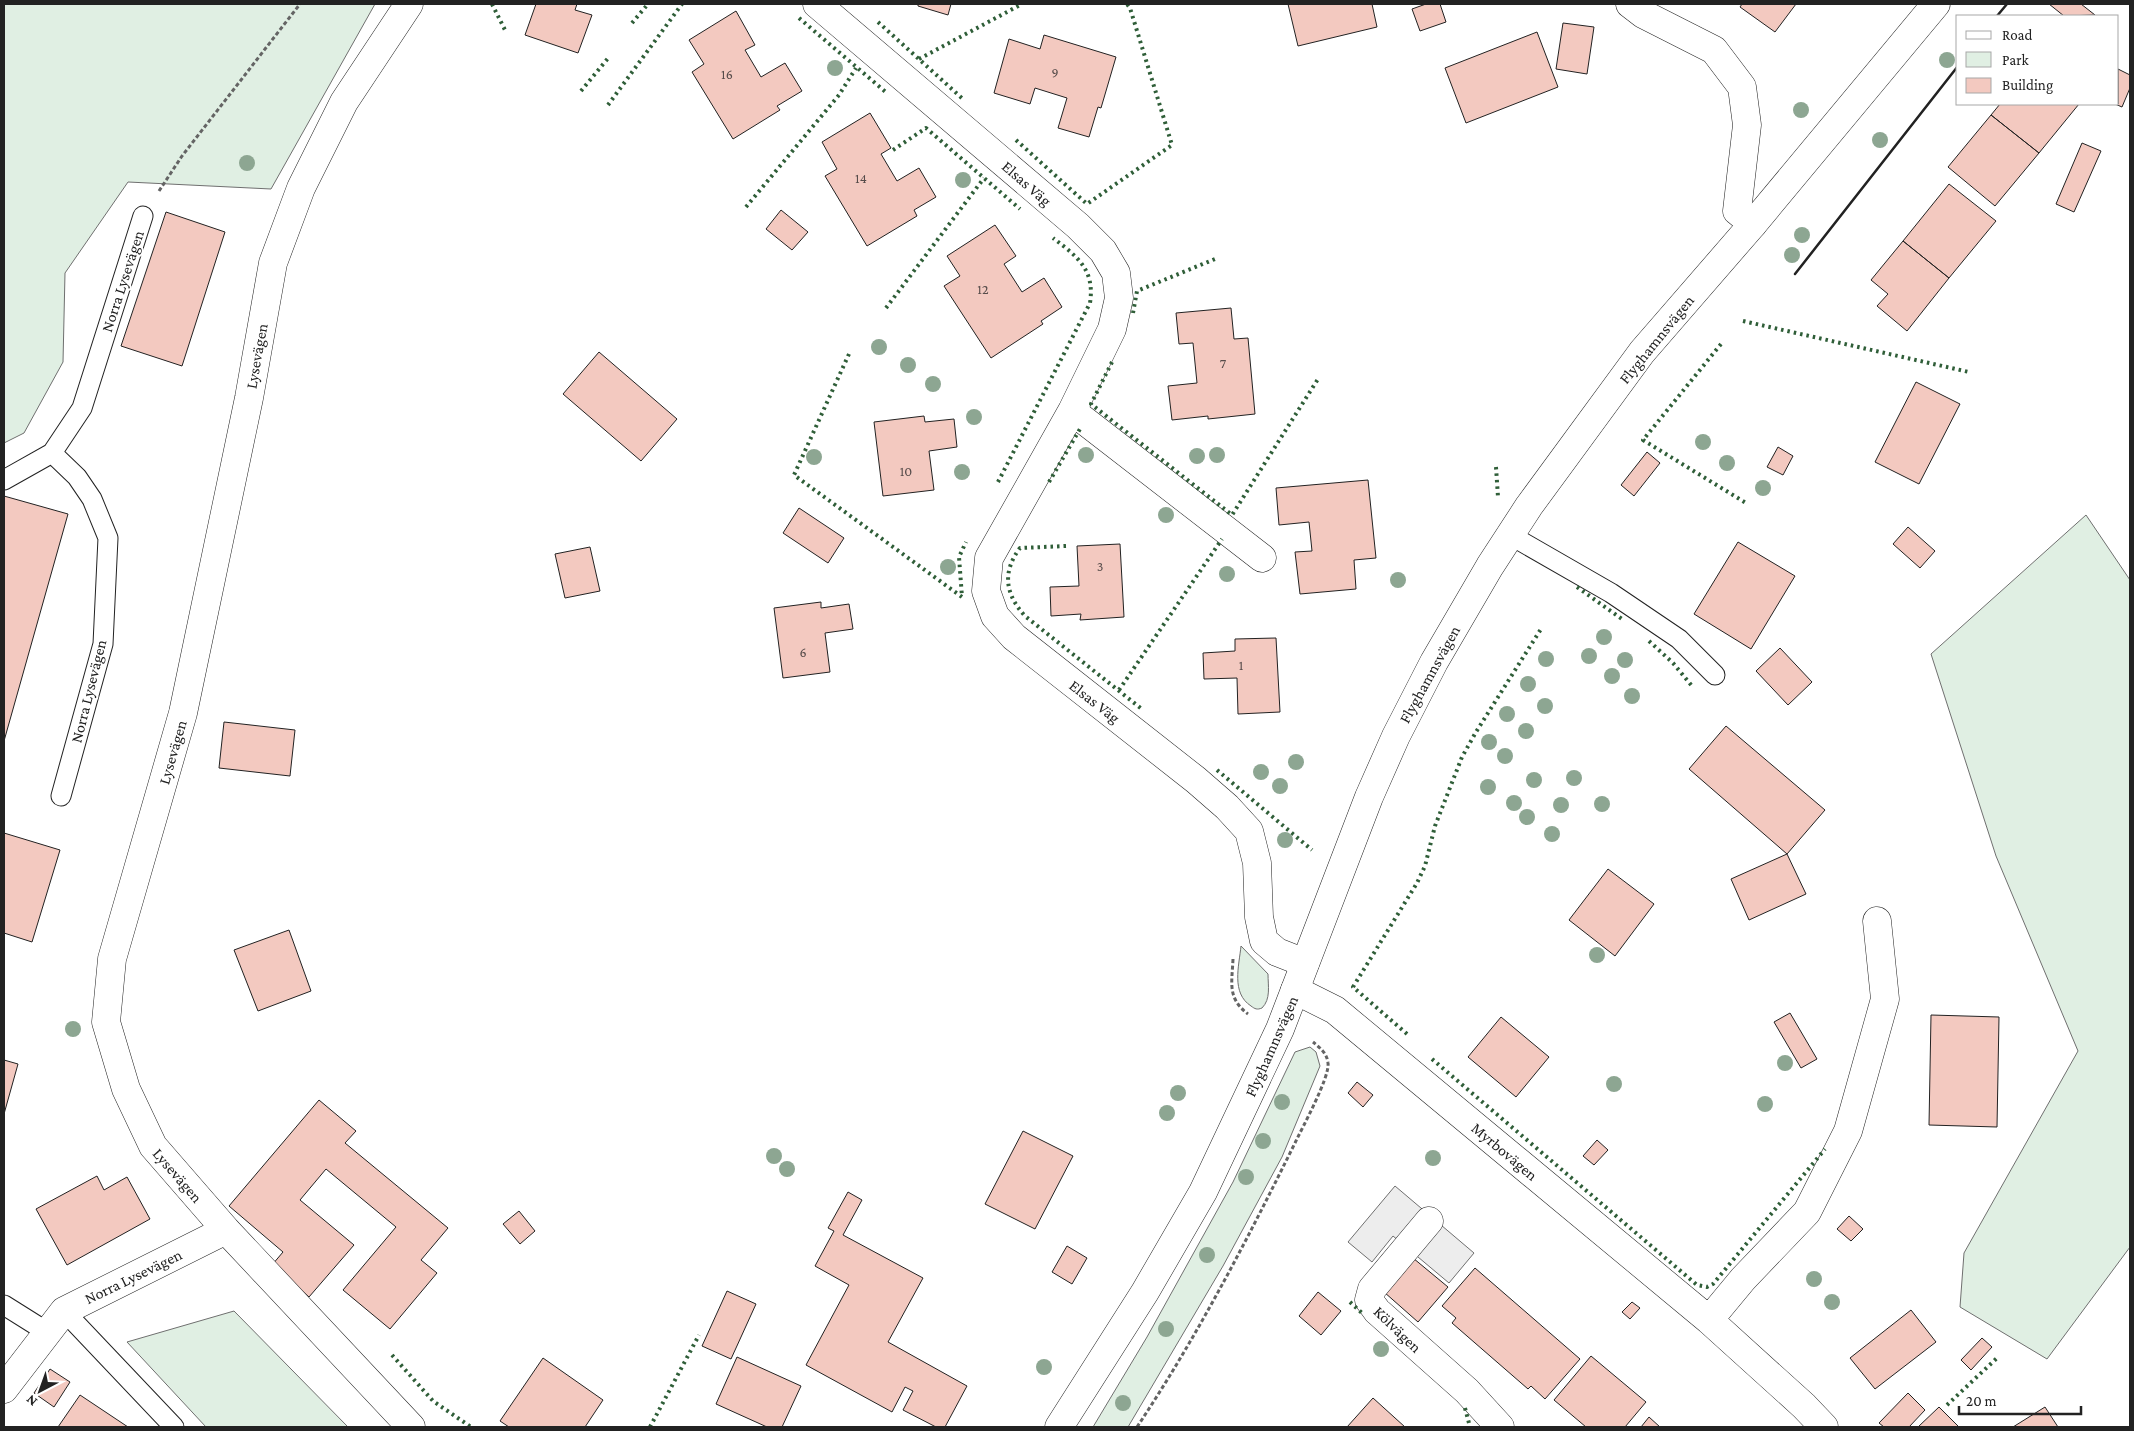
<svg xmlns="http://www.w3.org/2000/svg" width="2134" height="1431" font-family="'Crimson Pro',serif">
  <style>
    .green { fill: #e0efe3; stroke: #6f6f6f }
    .parking { fill: #ededed; stroke: #6f6f6f }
    .building { fill: #f3c9c0; stroke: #222 }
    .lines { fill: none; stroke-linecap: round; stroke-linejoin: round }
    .service-casing { stroke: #222; stroke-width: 21 }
    .minor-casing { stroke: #222; stroke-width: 29 }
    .tertiary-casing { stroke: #222; stroke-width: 29 }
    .path { stroke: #646464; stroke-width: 3; stroke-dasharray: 4 2.5; stroke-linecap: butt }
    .service { stroke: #fff; stroke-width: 19 }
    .minor { stroke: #fff; stroke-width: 28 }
    .tertiary { stroke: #fff; stroke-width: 28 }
    .hedge { stroke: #2f5e38; stroke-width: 4; stroke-dasharray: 2.5 4; stroke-linecap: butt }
    .wall { stroke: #222; stroke-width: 2.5 }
    .tree { fill: #8da692 }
    .labels { text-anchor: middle; stroke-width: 4; stroke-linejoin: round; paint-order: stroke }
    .number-label { font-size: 14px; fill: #564c4a }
    .street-label { font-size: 16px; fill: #222; stroke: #fff }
  </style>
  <rect width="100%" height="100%" fill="#fff"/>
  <path class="green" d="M4,4H375L271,189L128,182L65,273L63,362L24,433L4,443Z
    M2086,515L2130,580V1247L2047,1359L1960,1307L1964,1253L2078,1051L1996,856L1931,654Z
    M1241,946L1268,974C1268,986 1271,999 1262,1008C1257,1010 1255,1009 1251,1006C1231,993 1239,966 1241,946Z
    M1310,1047L1316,1052L1320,1066L1282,1157L1223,1266L1128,1427H1093L1147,1337L1233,1182L1295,1052Z
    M234,1311L348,1427H206L127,1342Z"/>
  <path class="parking" d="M1395,1186L1474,1253L1449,1283L1393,1236L1372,1262L1348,1242Z"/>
  <path class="building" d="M536,4H577L575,10L592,15L578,53L525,35Z
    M918,4H951L948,15L918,6Z
    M1288,4H1372L1377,27L1298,46Z
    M1426,4H1440L1446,22L1420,31L1412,9Z
    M1742,4H1796L1775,32L1740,7Z
    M2049,4H2081L2095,15L2064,16Z
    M736,11L755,45L745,50L761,77L785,63L802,91L777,106L780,110L733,139L692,72L704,64L689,40Z
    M1563,23L1594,27L1587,74L1556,69Z
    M1537,32L1558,87L1466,123L1445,68Z
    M1044,35L1116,57L1101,108L1098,107L1089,137L1058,128L1067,98L1035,88L1030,104L994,93L1009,39L1040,49Z
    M2118,69L2130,75V88L2122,107L2115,104H2118Z
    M2000,104H2079L2039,153L1991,115Z
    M870,113L891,148L881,154L897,181L919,168L936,197L914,210L917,216L867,246L825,176L837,169L822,142Z
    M1991,115L2039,153L1995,206L1948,167Z
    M2082,143L2101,151L2074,212L2056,204Z
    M1949,184L1996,221L1949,278L1903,241Z
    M781,210L808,232L792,250L766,229Z
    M166,212L225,232L182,366L121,346Z
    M995,225L1016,256L1004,264L1022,292L1044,278L1062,307L1041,321L1043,324L991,358L944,286L960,276L947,256Z
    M1903,241L1949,278L1907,331L1877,306L1888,294L1871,280Z
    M1231,308L1234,339L1248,338L1255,414L1208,419V416L1172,420L1168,386L1197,383L1193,343L1179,344L1176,313Z
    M599,352L677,419L641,461L563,394Z
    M1916,382L1960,404L1919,484L1875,462Z
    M924,416L925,422L954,419L957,447L929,451L934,490L883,496L874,422Z
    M1778,447L1793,456L1783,475L1767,467Z
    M1647,452L1660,463L1634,496L1621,485Z
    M1368,480L1376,558L1354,560L1356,589L1300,594L1295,552L1312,551L1309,522L1279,525L1276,488Z
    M4,496L68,514L4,741Z
    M799,508L844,538L828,563L783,533Z
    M1908,527L1935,551L1920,568L1893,544Z
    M1738,542L1795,576L1751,649L1694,614Z
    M1120,544L1124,617L1080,620L1081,614L1051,616L1050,587L1079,586L1077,546Z
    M590,547L600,591L565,598L555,554Z
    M821,602V608L849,604L853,629L825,633L830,672L783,678L774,608Z
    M1276,638L1280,712L1238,714L1237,678L1204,679L1203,653L1235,651V639Z
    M1780,648L1812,682L1788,705L1756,671Z
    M224,722L295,730L290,776L219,768Z
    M1726,726L1825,810L1787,854L1689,769Z
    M4,833L60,850L32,942L4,933Z
    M1787,854L1806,894L1749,920L1731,879Z
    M1608,869L1654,904L1615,956L1569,920Z
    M289,930L311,991L258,1011L234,950Z
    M1790,1013L1817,1059L1801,1068L1774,1022Z
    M1931,1015L1999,1017L1997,1127L1929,1125Z
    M1501,1017L1549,1057L1516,1097L1468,1057Z
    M4,1060L18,1064L4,1114Z
    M1357,1082L1373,1095L1363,1107L1348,1093Z
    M319,1100L356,1131L345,1143L448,1228L421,1260L437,1273L390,1329L343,1290L396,1227L326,1169L300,1200L354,1245L309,1297L272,1265L283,1252L229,1206Z
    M1023,1131L1073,1156L1035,1229L985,1204Z
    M1597,1140L1608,1150L1594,1165L1583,1156Z
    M97,1176L104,1190L127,1177L150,1219L67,1265L36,1209Z
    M848,1192L862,1200L843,1235L923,1278L888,1342L967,1386L945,1427H936L903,1410L913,1391L905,1387L892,1412L806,1365L849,1285L815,1266L834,1231L828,1228Z
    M519,1211L535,1231L520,1244L503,1224Z
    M1849,1216L1863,1229L1851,1241L1837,1229Z
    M1067,1246L1087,1258L1072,1284L1052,1272Z
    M1413,1258L1448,1287L1418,1322L1384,1292Z
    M1475,1268L1580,1359L1545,1399L1531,1386L1528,1389L1452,1323L1456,1318L1442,1306Z
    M727,1291L756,1304L731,1359L702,1346Z
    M1318,1292L1341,1311L1321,1335L1299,1316Z
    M1632,1302L1640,1308L1630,1319L1622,1312Z
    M1911,1310L1936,1342L1875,1389L1850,1358Z
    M1982,1338L1992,1347L1971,1370L1961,1360Z
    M1591,1356L1646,1402L1625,1427H1586L1554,1400Z
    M737,1357L801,1386L782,1427H767L716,1404Z
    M543,1358L603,1400L585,1427H509L500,1421Z
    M50,1369L70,1382L54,1407L34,1393Z
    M1908,1393L1925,1410L1909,1427H1884L1879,1423Z
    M80,1395L128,1427H58Z
    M1373,1398L1405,1427H1347Z
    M1939,1407L1959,1427H1918Z
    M2045,1407L2058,1427H2013Z
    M1649,1417L1660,1427H1641Z"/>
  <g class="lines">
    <g class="service-casing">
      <path id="service" d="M52,453L77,477L92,499L108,538L103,644L61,796
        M4,480L52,453L82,408L143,216
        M1510,535L1611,593L1679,639L1715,675
        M4,1305L47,1332
        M64,1311L174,1427"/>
    </g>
    <g class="minor-casing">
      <path id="minor" d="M409,4L344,102L301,188L273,263L249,398L183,713L112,959L106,1022L126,1089L153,1146L226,1230L411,1427
        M817,4L1078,226L1103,251L1116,273L1119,298L1112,329L1072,411L989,558L986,591L995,616L1014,637L1196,780L1227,807L1249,831L1257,863L1259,917L1264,941L1277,952L1305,963
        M1630,4L1643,14L1714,50L1742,87L1747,125L1737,211L1753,224
        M1072,411L1262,558
        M1295,990L1335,1010L1709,1320L1804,1406L1824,1427
        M1429,1221L1372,1289L1369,1300L1377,1311L1467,1391L1500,1427
        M1709,1320L1743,1279L1807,1212L1848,1131L1885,999L1877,921
        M4,1389L64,1311L226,1230"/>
    </g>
    <g class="tertiary-casing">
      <path id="tertiary" d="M1059,1427L1145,1292L1203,1192L1280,1029L1369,797L1396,736L1434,662L1490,566L1529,506L1642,352L1753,224L1936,4"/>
    </g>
    <path class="path" d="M159,191L182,156L300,4
      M1233,959C1232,983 1227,998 1248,1014
      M1137,1427C1197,1337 1247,1240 1295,1143C1302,1128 1330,1077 1328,1063C1327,1053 1320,1048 1313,1042"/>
    <use href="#service" class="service"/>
    <use href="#minor" class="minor"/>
    <use href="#tertiary" class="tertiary"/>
    <path class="hedge" d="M492,4L506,32
      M799,18L888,94
      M878,22L964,100
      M632,23L648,4
      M919,59L1022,4
      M581,91L609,57
      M608,105L682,4
      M1016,140L1087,204L1172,145L1130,8L1127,4
      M893,150L926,128L1020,209
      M746,207L839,95L856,68
      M886,308L984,178
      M1133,313L1137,291L1215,259
      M1743,321L1969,372
      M1721,344L1643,440L1746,503
      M849,354L794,475L962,597L959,557L966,542
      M1112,362L1091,404L1232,515L1318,379
      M1496,467L1498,497
      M998,482L1090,303C1095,270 1078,257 1053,238
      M1049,482L1080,429
      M1066,546L1020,548C1002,572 1005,594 1025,616L1143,710
      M1577,587L1622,619
      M1649,641L1673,663L1692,686
      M1119,690L1222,539
      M1217,770L1312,850
      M1407,1034L1353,987L1417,883L1425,866L1435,826L1462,757L1476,732L1541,629
      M1432,1059L1697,1285L1707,1287L1713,1284L1825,1149
      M1350,1302L1363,1314
      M392,1355L433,1401L471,1427
      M1947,1405L1997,1358
      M1465,1408L1470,1427
      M650,1427L699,1335"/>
    <path class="wall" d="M1997,16L2007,4
      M1795,274L1958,66"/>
  </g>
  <g class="tree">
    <circle cx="1947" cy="60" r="8"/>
    <circle cx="835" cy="68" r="8"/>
    <circle cx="1801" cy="110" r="8"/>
    <circle cx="1880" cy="140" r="8"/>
    <circle cx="247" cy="163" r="8"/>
    <circle cx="963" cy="180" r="8"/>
    <circle cx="1802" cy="235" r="8"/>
    <circle cx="1792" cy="255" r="8"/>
    <circle cx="879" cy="347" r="8"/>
    <circle cx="908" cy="365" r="8"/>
    <circle cx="933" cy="384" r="8"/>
    <circle cx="974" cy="417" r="8"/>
    <circle cx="1703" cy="442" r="8"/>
    <circle cx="1086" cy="455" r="8"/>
    <circle cx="1217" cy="455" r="8"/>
    <circle cx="1197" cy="456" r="8"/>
    <circle cx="814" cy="457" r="8"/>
    <circle cx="1727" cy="463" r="8"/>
    <circle cx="962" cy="472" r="8"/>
    <circle cx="1763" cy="488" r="8"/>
    <circle cx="1166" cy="515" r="8"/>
    <circle cx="948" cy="567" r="8"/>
    <circle cx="1227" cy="574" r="8"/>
    <circle cx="1398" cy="580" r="8"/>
    <circle cx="1604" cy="637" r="8"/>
    <circle cx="1589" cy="656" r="8"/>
    <circle cx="1546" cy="659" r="8"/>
    <circle cx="1625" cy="660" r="8"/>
    <circle cx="1612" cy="676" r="8"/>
    <circle cx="1528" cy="684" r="8"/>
    <circle cx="1632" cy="696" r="8"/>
    <circle cx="1545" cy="706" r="8"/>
    <circle cx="1507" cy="714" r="8"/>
    <circle cx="1526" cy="731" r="8"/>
    <circle cx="1489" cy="742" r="8"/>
    <circle cx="1505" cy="756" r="8"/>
    <circle cx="1296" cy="762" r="8"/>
    <circle cx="1261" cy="772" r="8"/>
    <circle cx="1574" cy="778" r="8"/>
    <circle cx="1534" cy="780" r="8"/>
    <circle cx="1280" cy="786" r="8"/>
    <circle cx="1488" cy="787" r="8"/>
    <circle cx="1514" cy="803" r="8"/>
    <circle cx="1602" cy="804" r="8"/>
    <circle cx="1561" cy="805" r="8"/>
    <circle cx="1527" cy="817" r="8"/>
    <circle cx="1552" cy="834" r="8"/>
    <circle cx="1285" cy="840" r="8"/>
    <circle cx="1597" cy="955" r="8"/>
    <circle cx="73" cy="1029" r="8"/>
    <circle cx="1785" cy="1063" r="8"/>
    <circle cx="1614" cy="1084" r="8"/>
    <circle cx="1178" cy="1093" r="8"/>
    <circle cx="1282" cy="1102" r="8"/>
    <circle cx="1765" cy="1104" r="8"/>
    <circle cx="1167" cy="1113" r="8"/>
    <circle cx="1263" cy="1141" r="8"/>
    <circle cx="774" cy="1156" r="8"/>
    <circle cx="1433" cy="1158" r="8"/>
    <circle cx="787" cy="1169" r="8"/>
    <circle cx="1246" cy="1177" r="8"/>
    <circle cx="1207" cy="1255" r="8"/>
    <circle cx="1814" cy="1279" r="8"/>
    <circle cx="1832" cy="1302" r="8"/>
    <circle cx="1166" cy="1329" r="8"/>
    <circle cx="1381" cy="1349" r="8"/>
    <circle cx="1044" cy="1367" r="8"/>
    <circle cx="1123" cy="1403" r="8"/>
  </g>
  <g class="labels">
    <g class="number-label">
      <text x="1055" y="77">9</text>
      <text x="727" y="79">16</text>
      <text x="861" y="183">14</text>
      <text x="983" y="294">12</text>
      <text x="1223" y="368">7</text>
      <text x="906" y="476">10</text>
      <text x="1100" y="571">3</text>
      <text x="803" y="657">6</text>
      <text x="1241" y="670">1</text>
    </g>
    <g class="street-label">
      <text transform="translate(1027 183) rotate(41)" y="6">Elsas Väg</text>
      <text transform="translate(122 281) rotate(-72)" y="6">Norra Lysevägen</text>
      <text transform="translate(1656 339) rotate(-51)" y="6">Flyghamnsvägen</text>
      <text transform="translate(256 356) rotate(-80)" y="6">Lysevägen</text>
      <text transform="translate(1429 674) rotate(-61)" y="6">Flyghamnsvägen</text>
      <text transform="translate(88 691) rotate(-76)" y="6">Norra Lysevägen</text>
      <text transform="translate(1095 701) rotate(38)" y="6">Elsas Väg</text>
      <text transform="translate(172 752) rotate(-74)" y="6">Lysevägen</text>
      <text transform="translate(1271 1046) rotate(-66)" y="6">Flyghamnsvägen</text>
      <text transform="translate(1505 1151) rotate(40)" y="6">Myrbovägen</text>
      <text transform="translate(178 1175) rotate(49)" y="6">Lysevägen</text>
      <text transform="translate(133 1276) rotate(-26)" y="6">Norra Lysevägen</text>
      <text transform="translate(1398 1329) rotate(44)" y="6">Kölvägen</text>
    </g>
  </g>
  <rect width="2134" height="1431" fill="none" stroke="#222222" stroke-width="10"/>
  <rect x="1956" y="15" width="162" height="90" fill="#ffffff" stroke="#a7a7a7"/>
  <rect x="1966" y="31" width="25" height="8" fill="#ffffff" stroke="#a7a7a7"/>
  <text x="2002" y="40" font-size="15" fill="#222222">Road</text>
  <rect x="1966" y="52" width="25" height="15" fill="#e0efe3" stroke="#a7a7a7"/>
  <text x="2002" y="65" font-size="15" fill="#222222">Park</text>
  <rect x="1966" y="78" width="25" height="15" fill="#f3c9c0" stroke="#a7a7a7"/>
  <text x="2002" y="90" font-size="15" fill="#222222">Building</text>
  <g transform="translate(40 1391) rotate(221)" stroke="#ffffff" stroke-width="4" paint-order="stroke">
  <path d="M0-4L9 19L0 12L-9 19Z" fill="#222222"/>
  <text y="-8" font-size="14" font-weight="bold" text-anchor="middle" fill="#222222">N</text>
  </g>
  <path d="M1959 1406v8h122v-8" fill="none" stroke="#222222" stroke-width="2.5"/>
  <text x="1966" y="1406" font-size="15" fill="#222222" stroke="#ffffff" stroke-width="4" paint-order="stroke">20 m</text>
</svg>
